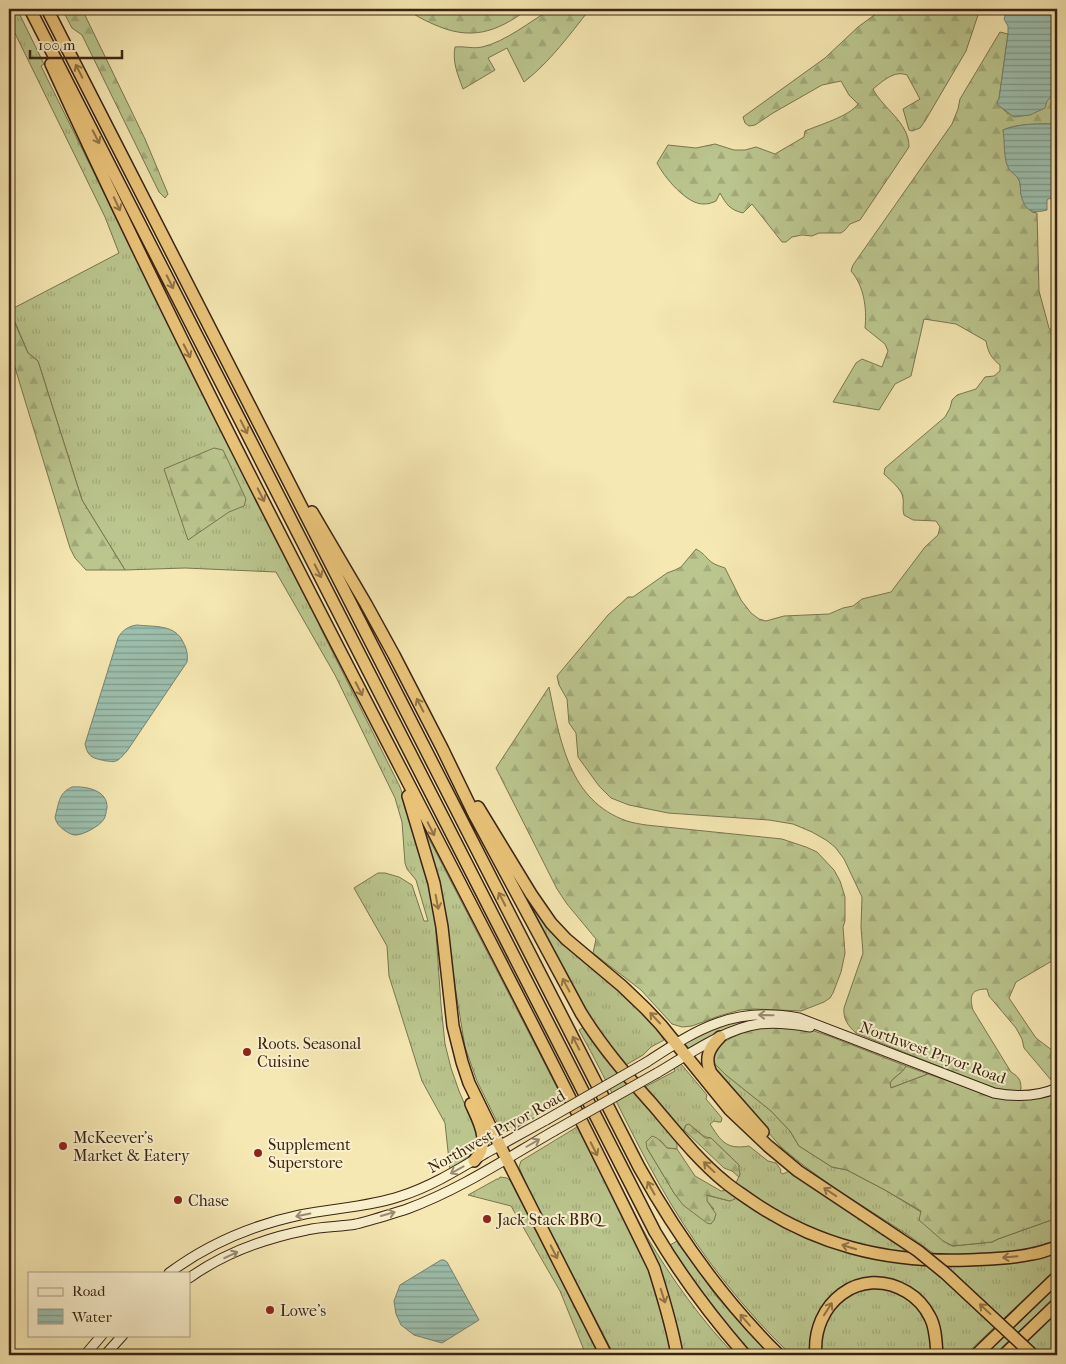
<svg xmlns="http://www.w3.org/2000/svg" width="1066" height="1364" font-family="'IM FELL French Canon',serif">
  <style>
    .grass { fill: url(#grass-tufts); stroke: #7a7550 }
    .forest { fill: url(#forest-firs); stroke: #7a7550 }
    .water { fill: url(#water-rules); stroke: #758271 }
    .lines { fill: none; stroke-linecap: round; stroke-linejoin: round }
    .secondary-casing { stroke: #3a2413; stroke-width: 11 }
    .motorway-casing { stroke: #3a2413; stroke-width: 14 }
    .secondary { stroke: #f9f0ce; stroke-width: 9 }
    .motorway { stroke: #ebc47a; stroke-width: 11 }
    .secondary-bridge-casing { stroke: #3a2413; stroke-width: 11; stroke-linecap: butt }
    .motorway-bridge-casing { stroke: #3a2413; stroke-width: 14; stroke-linecap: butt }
    .secondary-bridge { stroke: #f9f0ce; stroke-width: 9 }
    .motorway-bridge { stroke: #ebc47a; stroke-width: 11 }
    .oneway { stroke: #927446 }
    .oneway2 { stroke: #9a8a70 }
    .poi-dot { fill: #8f2418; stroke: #f9f0ce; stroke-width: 2 }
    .labels { text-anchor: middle; stroke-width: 4; stroke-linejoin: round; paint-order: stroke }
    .poi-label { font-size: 16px; fill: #3a2413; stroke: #f9f0ce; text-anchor: start }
    .street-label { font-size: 16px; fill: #3a2413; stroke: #f9f0ce }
  </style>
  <defs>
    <pattern id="grass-tufts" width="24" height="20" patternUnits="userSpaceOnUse" patternTransform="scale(1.25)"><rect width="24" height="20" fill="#bbc68e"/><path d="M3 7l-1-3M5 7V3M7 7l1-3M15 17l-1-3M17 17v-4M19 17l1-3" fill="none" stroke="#a2aa7a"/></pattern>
    <pattern id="forest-firs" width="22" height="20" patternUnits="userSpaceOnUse" patternTransform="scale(1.25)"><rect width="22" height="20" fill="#bbc68e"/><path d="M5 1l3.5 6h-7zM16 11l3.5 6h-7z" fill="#a2aa7a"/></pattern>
    <pattern id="water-rules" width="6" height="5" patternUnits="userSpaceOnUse" patternTransform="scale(1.25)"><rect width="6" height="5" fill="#9dc0af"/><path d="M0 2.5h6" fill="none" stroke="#819c8d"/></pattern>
  </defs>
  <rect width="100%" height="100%" fill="#f6e8b3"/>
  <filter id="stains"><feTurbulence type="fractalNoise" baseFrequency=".004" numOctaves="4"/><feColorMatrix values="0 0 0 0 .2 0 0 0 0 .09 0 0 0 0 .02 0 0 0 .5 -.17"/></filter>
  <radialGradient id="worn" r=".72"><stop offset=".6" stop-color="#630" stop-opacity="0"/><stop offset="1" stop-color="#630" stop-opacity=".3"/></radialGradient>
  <path class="grass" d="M9,9H17L44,64L41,66C130,246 220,426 311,605L321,629L400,787L408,810L432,896L435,918L441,1005L445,1044L451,1068L459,1091L478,1135L476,1151L450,1170L445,1123L422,1081L389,976L387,946L354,888L378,873H385L399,877L412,885L424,921H428L416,880L407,869L405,863L402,822L395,798L335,675L276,572L185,568L125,570L82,500L38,361L28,353L10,310L119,253L105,217L9,21Z
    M424,829L564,1101L509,1132L501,1130L477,1081L465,1047L441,901Z
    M528,900L541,919L618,987L653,1023L664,1040L651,1047L643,1055L624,1066L584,1011Z
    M744,1018L779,1020L689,1049L684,1043L701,1033Z
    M585,1026L671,1130L677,1144V1149L667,1148L660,1140L647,1148L674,1193L683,1204L714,1209L707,1201L706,1195L730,1201L735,1195L765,1213L904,1261L1057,1249V1268L965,1355H939L916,1293L856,1281C833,1289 814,1311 811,1336C811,1342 812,1349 812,1355H791C745,1311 704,1259 671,1204C637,1148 611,1087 579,1030Z
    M711,1057L715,1064L726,1075L771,1111L790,1131L799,1146L832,1167L847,1170L885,1190L921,1212L937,1234L943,1241L953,1246L992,1242L998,1239L1057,1218V1242L1030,1249L1010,1253L937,1256L908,1235L833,1187L803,1165L782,1148L714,1071Z
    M681,1064L707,1095L706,1099L722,1118L721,1122H718L714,1121L710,1124C721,1141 726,1150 749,1146L768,1161L776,1163L781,1170L780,1172L783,1174L791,1170L918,1255L883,1251L825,1235L787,1217L743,1189L736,1183L740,1174L738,1169L739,1165L711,1138C699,1137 698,1127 686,1125L683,1131L643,1088L675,1071L674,1068Z
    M906,1066L928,1074L891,1088L890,1083C895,1075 902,1074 906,1066Z
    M577,1127L645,1258L664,1315L672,1355H614L530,1193L519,1167L521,1161Z
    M615,1175C626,1195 636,1217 647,1237C672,1279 701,1320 735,1355H680L677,1336L613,1177Z
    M500,1177L507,1178L512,1182L602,1355H586L560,1291L511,1206L468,1195L497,1179H499Z
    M677,1241L717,1297L769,1355H753C722,1321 695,1284 670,1245Z
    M1057,1285V1295L994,1355H983Z
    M875,1286L903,1294L919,1308L929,1327L932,1355H819L821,1327L844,1295Z
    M1057,1311V1355H1012L1015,1352Z"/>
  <path class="forest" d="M62,9H82L145,139L168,194L165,198L159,192L82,35L72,28Z
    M405,9H528C496,33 470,41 433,24C423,20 414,14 405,9Z
    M551,9H590C570,34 550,62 524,82L507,48L488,58L495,70L463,89C458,75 452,62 455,47C464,46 474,49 482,47C505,42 531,21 551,9Z
    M878,9H980L966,51L925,121L920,128L912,131L909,130L903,109L920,99L907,75C894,70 883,81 873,89C883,109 909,122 909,147L860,220L850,224L845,230L841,233H819L812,236L802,235L792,237L786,242H782L752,204L743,213C730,210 726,204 720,193L716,201C712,203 708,204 704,204C687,205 664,177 657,163L668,145L696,148L715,144L734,150H745L756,147L775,154L804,137L805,131C819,125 850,116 858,104L849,95L841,81L822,85L773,113L755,125L749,126L745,123L743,117L825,58L858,27L877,13Z
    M1000,32L1008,34L999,99L997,102C999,107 1005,110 1008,114L1047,101L1057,91L1056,83L1057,82V124C1040,124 1019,123 1003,130L1005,140L1015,173L1020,182L1021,194L1032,212L1037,213L1039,291L1049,328L1057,336V958L1016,982L1009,998L1036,1038L1057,1054V1082L1051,1080L1024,1048L1022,1039L1016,1028L989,996L987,989C971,989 969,996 973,1010L1011,1072C1019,1077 1021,1080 1021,1089L1018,1092L997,1089L983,1084L856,1033C848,1026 843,1019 844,1008L863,953L861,927L862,897L844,859L835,847L826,840L812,832L793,824L769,820L668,813L629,805L611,798L599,786L578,757L576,733L569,723L567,699L559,685L557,676L608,615L628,597H633L667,573L675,570L681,567L696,549C703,553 704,555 709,560C714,565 720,566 725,568L741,600L751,613L759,619L766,621L784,616L829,614L843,608L853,606L862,599L891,592L925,547L938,535L940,527L936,521L913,520L904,515C902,508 904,504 903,498C902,489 890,480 884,474L885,468L945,417L950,408L952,400L957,395L976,389L985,377L994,376L1000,371V365C991,358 988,352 986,341L956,324L924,319L911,376L895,384L879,410L833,402L856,363L862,359L882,367L888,351L885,344L865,328C867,308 864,286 851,271L853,265L952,124L958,109L960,99Z
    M9,310L28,353L38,361L82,500L125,570H86L75,558L70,548L9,348Z
    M214,448L223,450L246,499L244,506L229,512L188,540L164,469Z
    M549,687C560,740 569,801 627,821C633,823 640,824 646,825L782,839L806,847L817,852L834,870L840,881L845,897V921L843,927L845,953L841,972L833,993L830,998L824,1002L801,1011L755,1009L740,1010L719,1016L692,1026L682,1027L672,1024L641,990L593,953L596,939L567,904L557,889L496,768Z
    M776,1026L811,1030L829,1036L906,1066C902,1074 895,1075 890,1083L891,1088L928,1074L992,1096L1057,1091V1218L998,1239L992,1242L953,1246L943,1241L919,1220L921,1211L885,1190L847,1170L832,1167L799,1146L790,1131L771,1111L726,1075L715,1064L711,1057L721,1043L742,1033L760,1028Z
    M689,1124L705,1138H711L739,1165V1169L740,1174L739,1177L732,1171L724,1168L684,1130L686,1125Z
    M652,1136C659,1138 662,1143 667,1148L677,1149L695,1176L721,1191L730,1190L735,1195V1199L730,1201L707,1195V1201L716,1214L714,1220L711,1224L707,1223L683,1205L674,1193L647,1148L646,1142Z"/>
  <path class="water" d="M1000,9H1057V75L1056,83L1057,91L1047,101L1045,108L1030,115L1014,117L998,105L997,102L999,99L1008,34V26L1004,19L1005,16L1004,12Z
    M1057,124V208L1050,198L1047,200V210C1032,214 1025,211 1021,195C1020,190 1021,184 1019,180C1016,174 1011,173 1009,169C1003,160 1005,140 1003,130C1019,123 1040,124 1057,124Z
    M137,625C154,627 175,624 183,642C187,649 188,655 187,662L127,751C124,754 121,758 118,760C113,763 110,761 106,761C93,758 88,758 85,744L118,638C122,630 129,626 137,625Z
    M72,787C86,786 108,790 107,808C106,811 106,816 104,819C100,826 82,836 74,835C70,834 67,832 64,830C59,826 56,823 55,817C59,804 58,793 72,787Z
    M441,1260H444L447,1262L479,1320L442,1343L414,1335L401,1325L396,1314L394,1301L400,1285Z"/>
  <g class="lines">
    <g class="secondary-casing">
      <path id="secondary" d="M647,1062C699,1028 734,1006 799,1018L994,1093C1015,1097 1037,1097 1057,1088
        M657,1073C686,1056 726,1028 759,1024C776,1022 793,1024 810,1027
        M169,1273C208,1244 253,1225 300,1215C334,1208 369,1207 401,1196C432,1186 459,1169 486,1153C506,1142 526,1131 546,1120
        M189,1278C223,1254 266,1238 307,1230C323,1226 340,1227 356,1224C373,1220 391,1214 407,1209C459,1190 507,1158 554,1131
        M85,1355L102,1335
        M105,1355L123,1335"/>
    </g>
    <g class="motorway-casing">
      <path id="motorway" d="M30,9L655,1232C681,1276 712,1317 745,1355
        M47,9L639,1167C677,1235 723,1300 779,1355
        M51,64C237,473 458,864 654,1268C663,1297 672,1325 677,1355
        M312,512L366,604L394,655L442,748L475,816L581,1013C602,1047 627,1076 653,1105C676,1132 698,1160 725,1182C732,1188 740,1193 747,1198C814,1245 886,1263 968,1260C989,1259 1011,1259 1032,1254C1040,1253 1049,1249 1057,1247
        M408,796L434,883L442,927L453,1026L462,1062L469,1083L495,1136L606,1355
        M478,807L531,894L551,923L566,939L622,986L646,1009L661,1025L730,1110L768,1146L798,1171L885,1229
        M720,1037C709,1048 704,1058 711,1073L763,1132
        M471,1104C480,1124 491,1142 474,1161
        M816,1355C811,1304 860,1264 907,1292C917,1298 925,1307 930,1317C936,1328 936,1343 937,1355
        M976,1355L1057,1277
        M1004,1355L1057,1304"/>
    </g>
    <use href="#secondary" class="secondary"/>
    <use href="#motorway" class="motorway"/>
    <g class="secondary-bridge-casing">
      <path id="secondary-bridge" d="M546,1120L647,1062
        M554,1131L657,1073"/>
    </g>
    <g class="motorway-bridge-casing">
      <path id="motorway-bridge" d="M885,1229L918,1251L945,1273L1033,1355"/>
    </g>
    <use href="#secondary-bridge" class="secondary-bridge"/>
    <use href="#motorway-bridge" class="motorway-bridge"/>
  </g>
  <defs><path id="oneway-shaft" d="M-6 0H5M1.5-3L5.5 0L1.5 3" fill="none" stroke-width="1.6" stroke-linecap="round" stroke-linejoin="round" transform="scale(1.25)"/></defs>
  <g class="oneway">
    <use href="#oneway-shaft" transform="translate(79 71) rotate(-117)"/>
    <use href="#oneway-shaft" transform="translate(96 137) rotate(63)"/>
    <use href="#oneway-shaft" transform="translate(117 204) rotate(65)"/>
    <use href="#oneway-shaft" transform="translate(170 282) rotate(63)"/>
    <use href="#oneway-shaft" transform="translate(187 351) rotate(63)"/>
    <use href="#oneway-shaft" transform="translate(244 427) rotate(63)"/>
    <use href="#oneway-shaft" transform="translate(261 495) rotate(63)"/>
    <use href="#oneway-shaft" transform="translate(318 571) rotate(63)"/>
    <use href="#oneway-shaft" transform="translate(359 689) rotate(63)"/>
    <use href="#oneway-shaft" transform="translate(420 705) rotate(-117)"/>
    <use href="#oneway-shaft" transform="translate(431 829) rotate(63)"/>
    <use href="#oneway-shaft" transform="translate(502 899) rotate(-117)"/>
    <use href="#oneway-shaft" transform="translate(437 902) rotate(79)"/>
    <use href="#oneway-shaft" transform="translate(566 985) rotate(-118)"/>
    <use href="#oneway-shaft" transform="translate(655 1018) rotate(-133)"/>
    <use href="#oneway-shaft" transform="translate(576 1043) rotate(-117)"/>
    <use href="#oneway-shaft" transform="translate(594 1149) rotate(63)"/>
    <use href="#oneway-shaft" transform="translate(709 1167) rotate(-137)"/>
    <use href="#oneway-shaft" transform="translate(651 1188) rotate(-119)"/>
    <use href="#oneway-shaft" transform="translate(830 1192) rotate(-146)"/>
    <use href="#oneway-shaft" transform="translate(849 1247) rotate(-163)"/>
    <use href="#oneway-shaft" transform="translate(554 1252) rotate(63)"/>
    <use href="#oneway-shaft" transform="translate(1010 1257) rotate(175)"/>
    <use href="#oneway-shaft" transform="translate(663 1296) rotate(72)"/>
    <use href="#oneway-shaft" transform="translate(828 1309) rotate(-57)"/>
    <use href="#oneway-shaft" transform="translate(985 1309) rotate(-137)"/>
    <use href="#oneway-shaft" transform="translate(745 1320) rotate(-131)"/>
  </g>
  <g class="oneway2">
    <use href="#oneway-shaft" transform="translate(766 1015) rotate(-179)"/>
    <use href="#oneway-shaft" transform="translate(533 1143) rotate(-30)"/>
    <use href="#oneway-shaft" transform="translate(457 1170) rotate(151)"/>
    <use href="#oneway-shaft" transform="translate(388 1214) rotate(-16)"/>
    <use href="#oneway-shaft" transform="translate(303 1215) rotate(169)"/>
    <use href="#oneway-shaft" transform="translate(231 1255) rotate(-25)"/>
  </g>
  <g class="poi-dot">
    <circle cx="247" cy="1052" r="5"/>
    <circle cx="63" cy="1146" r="5"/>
    <circle cx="258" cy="1153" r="5"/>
    <circle cx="178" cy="1200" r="5"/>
    <circle cx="487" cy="1219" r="5"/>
    <circle cx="270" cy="1310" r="5"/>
  </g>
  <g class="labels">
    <g class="poi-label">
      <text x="257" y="1049">Roots. Seasonal<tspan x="257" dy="18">Cuisine</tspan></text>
      <text x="73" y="1143">McKeever's<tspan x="73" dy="18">Market &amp; Eatery</tspan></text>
      <text x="268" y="1150">Supplement<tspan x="268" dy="18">Superstore</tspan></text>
      <text x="188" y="1206">Chase</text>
      <text x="497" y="1225">Jack Stack BBQ</text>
      <text x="280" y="1316">Lowe's</text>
    </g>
    <g class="street-label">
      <text transform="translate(933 1052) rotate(20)" y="6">Northwest Pryor Road</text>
      <text transform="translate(496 1131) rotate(-29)" y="6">Northwest Pryor Road</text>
    </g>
  </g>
  <rect width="1066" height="1364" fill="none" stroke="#f6e8b3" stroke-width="30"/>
  <rect x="10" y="10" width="1046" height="1344" fill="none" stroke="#3a2413" stroke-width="2.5"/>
  <rect x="15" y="15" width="1036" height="1334" fill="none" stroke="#3a2413"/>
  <rect x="28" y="1272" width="162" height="65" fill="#f9f0ce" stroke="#ad9e83"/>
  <rect x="38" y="1288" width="25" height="8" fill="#f9f0ce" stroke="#ad9e83"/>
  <text x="72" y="1296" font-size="15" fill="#3a2413">Road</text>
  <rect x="38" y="1309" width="25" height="15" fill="url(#water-rules)" stroke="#ad9e83"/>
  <text x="72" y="1322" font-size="15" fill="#3a2413">Water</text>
  <path d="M30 50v8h92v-8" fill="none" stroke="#3a2413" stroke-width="2.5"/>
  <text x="38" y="50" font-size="15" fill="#3a2413" stroke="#f9f0ce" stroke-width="4" paint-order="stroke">100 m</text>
  <rect width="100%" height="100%" filter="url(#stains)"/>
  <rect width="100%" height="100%" fill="url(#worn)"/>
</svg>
